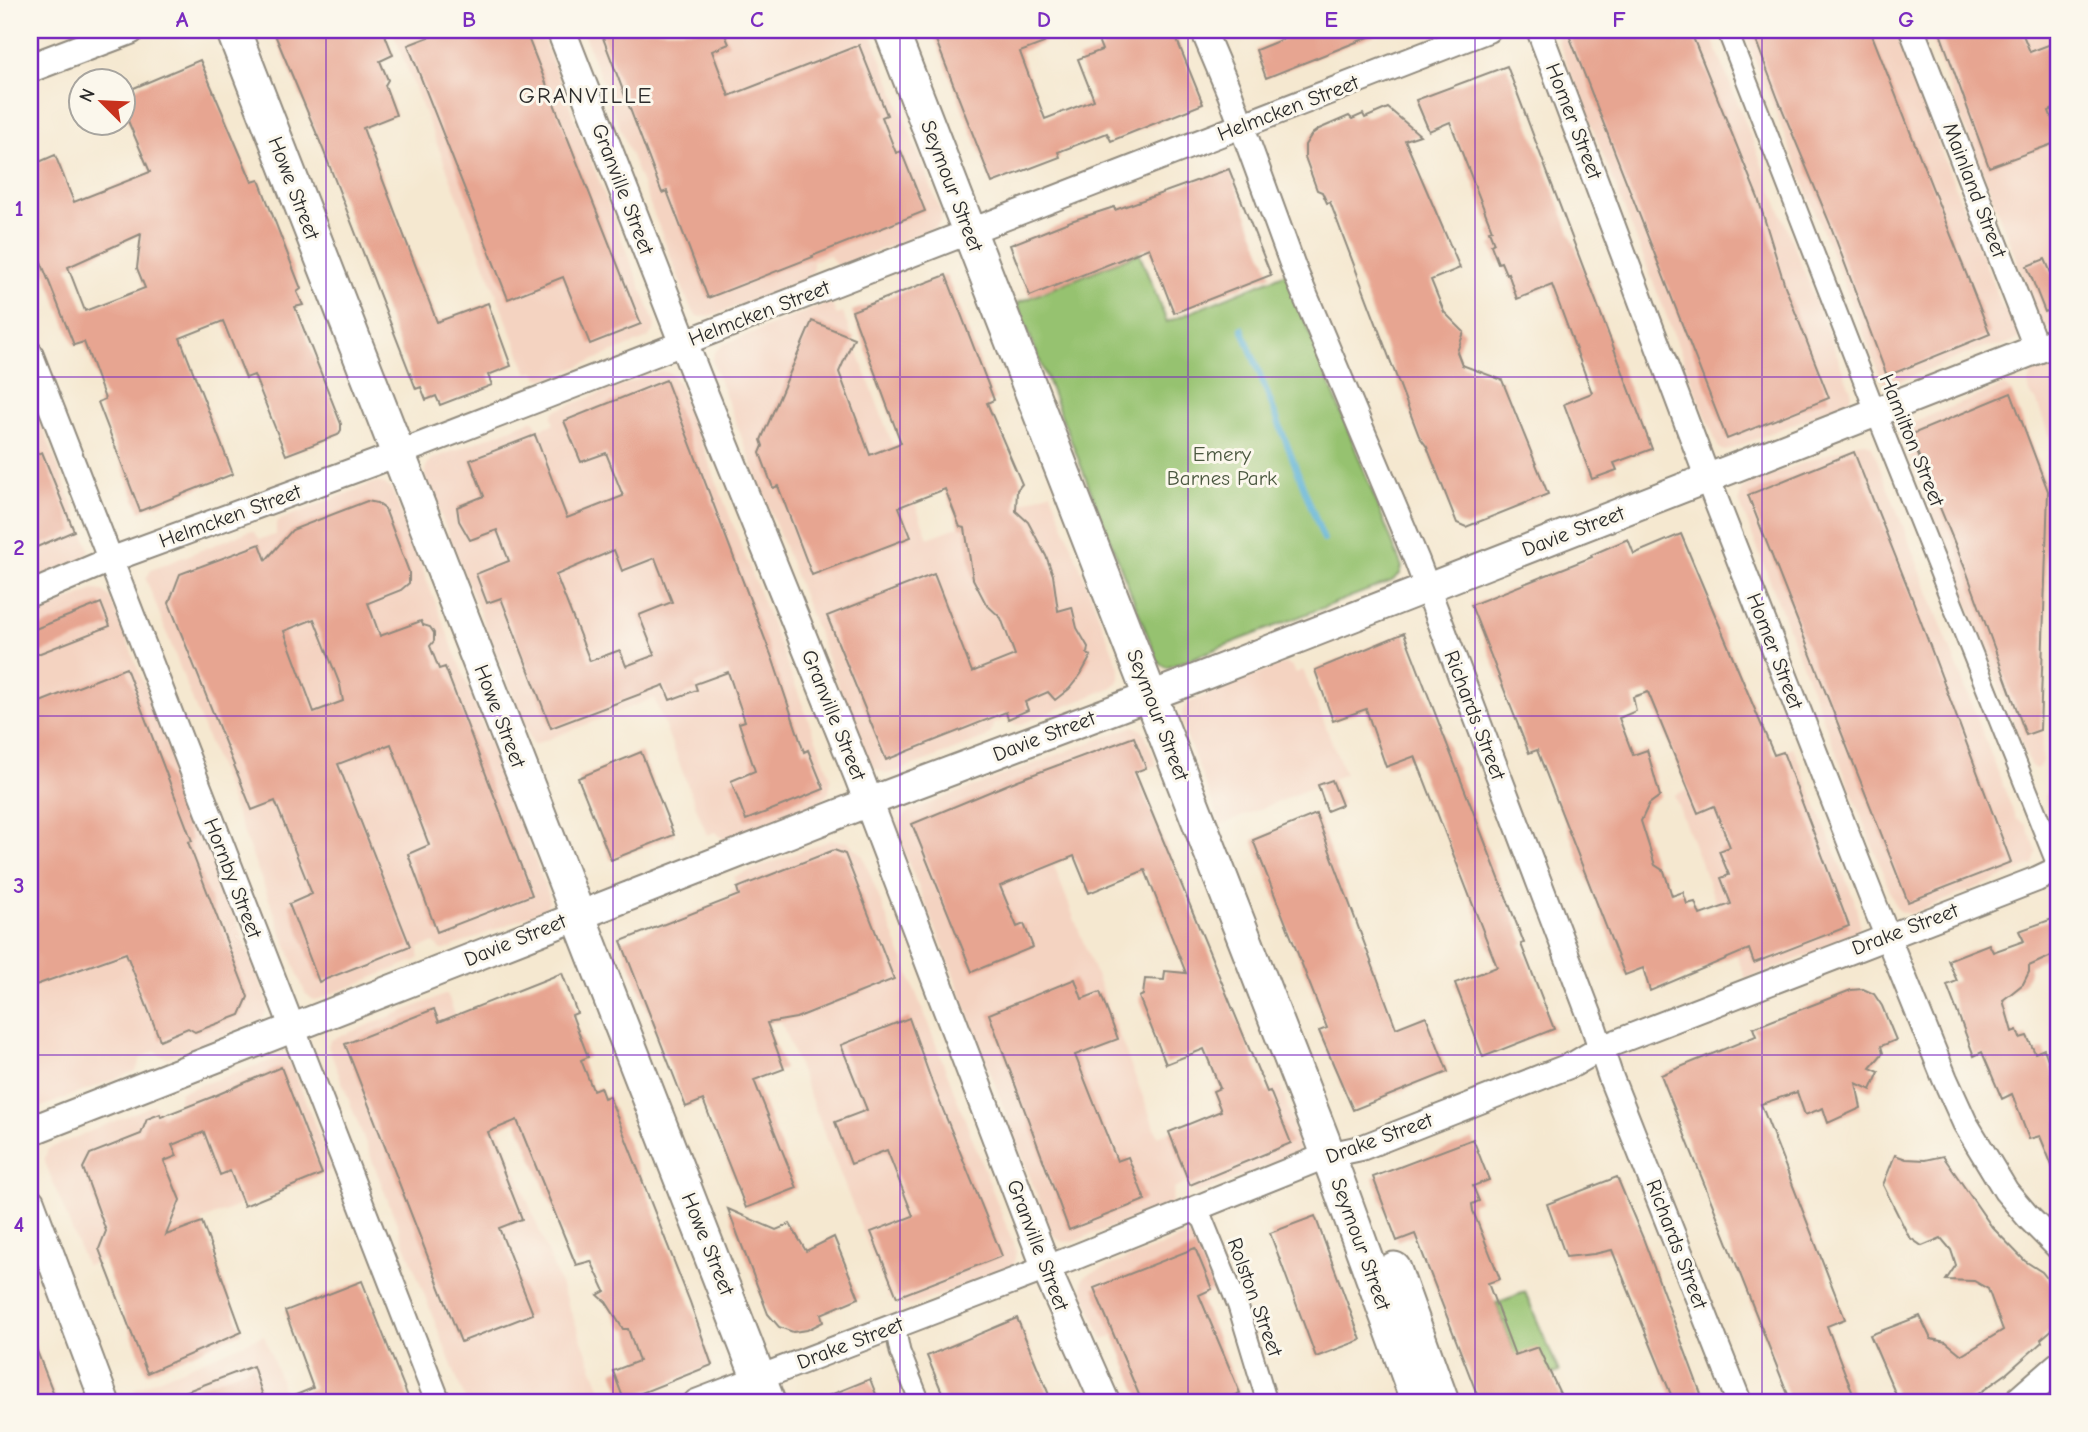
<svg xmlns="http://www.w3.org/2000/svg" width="2088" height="1432" font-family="'Comic Neue',sans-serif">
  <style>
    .built { fill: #f4d3c1 }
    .green { fill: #96c270; stroke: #60764e; stroke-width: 2 }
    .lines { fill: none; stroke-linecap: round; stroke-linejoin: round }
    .stream { stroke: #59b0d5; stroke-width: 6 }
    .building { fill: #e7a591; fill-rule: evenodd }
    .minor-casing { stroke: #908a7e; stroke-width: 23 }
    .tertiary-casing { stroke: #908a7e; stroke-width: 28 }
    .secondary-casing { stroke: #908a7e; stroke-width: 32 }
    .trunk-casing { stroke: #908a7e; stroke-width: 37 }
    .minor { stroke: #fff; stroke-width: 19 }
    .tertiary { stroke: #fff; stroke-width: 24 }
    .secondary { stroke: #fff; stroke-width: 28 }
    .trunk { stroke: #fff; stroke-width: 33 }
    .grid { fill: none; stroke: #7b2cbf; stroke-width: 2; stroke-opacity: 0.55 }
    .labels { text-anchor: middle; stroke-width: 6; stroke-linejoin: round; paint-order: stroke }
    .street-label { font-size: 21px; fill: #2b2b2b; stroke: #fbf7ec }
    .park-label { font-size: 21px; fill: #4b5840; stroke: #fbf7ec }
    .neighbourhood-label { font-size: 23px; letter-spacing: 2px; fill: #2b2b2b; stroke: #fbf7ec }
    .neatline { fill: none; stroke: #7b2cbf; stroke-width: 2.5 }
    .grid-label { font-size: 23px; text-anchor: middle; font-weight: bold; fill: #7b2cbf }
  </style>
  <rect width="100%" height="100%" fill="#fbf7ec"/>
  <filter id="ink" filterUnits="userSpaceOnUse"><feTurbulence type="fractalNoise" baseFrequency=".0143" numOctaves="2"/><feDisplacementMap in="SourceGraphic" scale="14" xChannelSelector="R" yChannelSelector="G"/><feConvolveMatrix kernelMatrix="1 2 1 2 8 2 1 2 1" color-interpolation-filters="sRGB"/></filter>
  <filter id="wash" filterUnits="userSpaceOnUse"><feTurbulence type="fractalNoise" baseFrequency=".00686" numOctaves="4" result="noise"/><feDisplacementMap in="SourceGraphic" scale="28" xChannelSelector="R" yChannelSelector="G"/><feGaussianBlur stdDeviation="1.57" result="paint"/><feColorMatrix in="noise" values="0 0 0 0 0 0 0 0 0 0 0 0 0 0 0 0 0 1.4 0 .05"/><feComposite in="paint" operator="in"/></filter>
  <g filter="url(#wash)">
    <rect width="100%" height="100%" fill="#f5e8d0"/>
    <path class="built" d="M392,30H540L654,321L655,328L648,338L545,380L538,378L535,371L528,374Z
      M582,30H870L941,212V221L934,228L840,265H836L829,255L813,261V271L806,279L714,315L701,317L696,315L690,307Z
      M1557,30H1709L1852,393L1850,401L1726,451L1721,450L1718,447L1559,43Z
      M1743,30H1894L2003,309H2011L2022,334L2018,339L2004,345L1984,347L1895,383H1885L1882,380Z
      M1927,30H2055L2058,39V324L2041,329L2028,303L2029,292Z
      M828,303L832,305L837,315L843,313L928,538L1051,492L1120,670V679L1113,687L1019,725L1012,724L1007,719L993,724L991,733L986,738L895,772L888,774L878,770L867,760L712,361L715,352L724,344Z
      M2058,361V459L2036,400L2030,395L2028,383L2032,373L2036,369Z
      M661,371L670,373L678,382L831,778L829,792L820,803L724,840L715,832L707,835L654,698L533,745L425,476L426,467L430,460L533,420L539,429L554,424L552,417L554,411Z
      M2004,386L2012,392L2052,497L2042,761L2039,767L2035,769L2030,765L1902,437V430L1906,425Z
      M30,394L90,550L84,559L30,581Z
      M1865,442L1872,446L2016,819L2026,825L2037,852L2033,865L1910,914L1901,912L1896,907L1739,501L1741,491L1748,484L1857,443Z
      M376,482L385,484L392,490L549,896V901L546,907L540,911L445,950H441L434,943L419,948V958L417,960L319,999L313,1000L305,993L146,579L151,570L249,531H253L260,539L276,535V524L280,520Z
      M94,590L103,591L110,597L267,1000V1011L261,1020L167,1058L161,1056L155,1051L141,1058L136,1071L34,1110H30V616Z
      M1285,663L1292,666L1296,673L1303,670L1345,774L1221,825L1181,722L1183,710L1188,703Z
      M1134,726L1144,732L1157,765L1034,814L1158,1136L1281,1085L1299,1146L1296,1153L1288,1158L1197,1193L1186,1183L1174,1189L1171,1204L1072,1242H1062L1051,1233L942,944L898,838V831L900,821L909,811Z
      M1793,747L1854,899L1860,925L1856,934L1849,939L1746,979L1674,795Z
      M2058,763V842L2044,797Z
      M831,840L848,842L863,856L1016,1251L1014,1265L1009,1268L910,1306H905L896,1297L889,1299L730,891L736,887L734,877Z
      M447,994L606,1402H466L328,1046L331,1040L338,1037Z
      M281,1057L289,1061L292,1066L332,1169L86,1266L45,1162V1157L48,1149L153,1105L163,1113L178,1106L180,1092Z
      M1196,1236L1201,1237L1221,1289L1103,1340L1083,1291L1082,1280L1086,1275L1185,1237Z
      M264,1335L288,1402H139L134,1389Z"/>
    <path class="green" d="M1139,253L1167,322L1286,273L1402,567L1400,574L1392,581L1167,668L1158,662L1017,303Z
      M1525,1292L1559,1372L1551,1375L1515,1355L1496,1303Z"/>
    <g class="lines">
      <path class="stream" d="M1242,328L1324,540"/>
    </g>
    <g id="blocks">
      <path class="building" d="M273,30H383L393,55L380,61L388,80L385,85L396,115L363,128L437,322L488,303L511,366L488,375L492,385L440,405L436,396L426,400L421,387L416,389L321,144Z
        M447,30H525L641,324L590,344L563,277L508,299L408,45Z
        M600,30H723L729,44L712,51L729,96L859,45L887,115L882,117L896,153L901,151L925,211L812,256L813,257L708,298L667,191L662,193Z
        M932,30H1039L1044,43L1020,52L1045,119L1094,100L1078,59L1102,50L1094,30H1173L1203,104L1111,141L1107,133L1058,152L1060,157L992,183Z
        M1305,30H1384V31L1266,78L1256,50Z
        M1567,30H1690L1758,198L1785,286L1829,398L1727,439Z
        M1752,30H1870L1990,334L1887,376L1830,224L1778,99Z
        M1939,30H2021L2030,52L2051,44L2058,64V107L2049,111L2058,134V142L1989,167Z
        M200,60L252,182L259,180L301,289L297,292L303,305L295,307L341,424V430L338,435L286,455L254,375L246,378L223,321L180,338L233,474L140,511L98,402L105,399L84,342L74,345L30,234V166L55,155L74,202L150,172L122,107V93ZM141,234L137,268L145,288L85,311L68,267Z
        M1507,66L1652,449L1614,463L1617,470L1592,479L1564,404L1592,393L1552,285L1517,299L1508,273L1506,274L1501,262L1498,263L1491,245L1494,243L1489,231L1492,230L1450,122L1429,131L1416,100Z
        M1388,108L1420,135L1405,140L1460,268L1431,280L1444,312L1464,332L1457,352L1462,365L1502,380L1548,494L1466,527L1457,523L1427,447L1419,436L1330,202L1327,203L1322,192L1317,190L1305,157V145L1312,134L1319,129L1349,116L1352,119L1363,114L1365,118Z
        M1229,169L1271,275L1174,313L1149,248L1030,296L1010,245L1071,221L1114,207L1115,210Z
        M2045,259L2058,289V307L2045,312L2027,266Z
        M946,275L994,400L987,403L1022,484L1017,490L1016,511L1028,522L1046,556L1053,575L1058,611L1072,607L1077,628L1088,647L1087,654L1091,656L1081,674L1069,689L1055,700L1048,692L1025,702L1028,710L1008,719L1006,712L886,760L827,616L934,574L972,672L1015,655L1001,618L986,604L973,579L965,528L960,527L945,489L899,507L911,537L812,575L778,486L773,488L760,453L763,446L761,440L812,321L854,338L839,372L870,455L901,443L852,311Z
        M666,380L773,660L804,752L808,750L824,789L746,820L731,781L755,771L739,723L745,721L728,672L695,684L697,690L670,700L664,685L551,728L501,598L487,603L476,574L509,561L497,530L470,540L459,521L457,507L484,496L470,460L535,435L567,518L623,496L606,453L581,462L564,421ZM614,550L622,571L655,558L672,602L639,615L655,655L626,666L620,650L590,661L556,575Z
        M2011,393L2048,491L2040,730L2026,735L1967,573L1910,435Z
        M42,452L74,531L30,550V457Z
        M1854,452L1912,598L2011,862L1908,902L1748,495Z
        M367,501L377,503L385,509L409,572V583L401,590L368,603L380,636L421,621L423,625L430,627L434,633V641L430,646L439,669L445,667L532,895L437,932L408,854L429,845L391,744L338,764L410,946L319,982L289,904L312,894L275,801L252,810L169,603L180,574L260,544L266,560L292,530ZM314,619L340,685L343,701L314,712L284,631Z
        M1681,534L1774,755L1783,752L1849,926L1754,963L1749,949L1650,991L1643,968L1625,975L1537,750L1529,753L1471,605L1592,557L1591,555L1628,539L1634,554ZM1648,692L1698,813L1714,806L1730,847L1719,851L1729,875L1721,878L1731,904L1700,915L1695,902L1687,904L1683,892L1672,896L1664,871L1655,865L1641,821L1649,804L1660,796L1647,750L1633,755L1619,718L1636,711L1633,697Z
        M101,603L110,626L30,657V631Z
        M1404,633L1524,943L1521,944L1554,1029L1483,1057L1455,983L1497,967L1415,756L1386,767L1366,709L1333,721L1315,670Z
        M126,668L192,841L188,842L248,997L240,1015L195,1032L188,1028L160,1040L126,953L30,987V739L36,738L30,723V706Z
        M1134,737L1146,768L1135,772L1267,1092L1270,1091L1291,1143L1190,1185L1169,1132L1221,1111L1213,1091L1220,1088L1204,1049L1166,1064L1139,997L1143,995L1145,979L1164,980L1165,971L1186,973L1145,870L1089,893L1074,856L1000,886L1017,927L1024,924L1033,947L972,972L912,824L1018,780Z
        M641,752L674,835L611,860L578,778Z
        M1332,780L1342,805L1327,811L1318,785Z
        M1316,814L1396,1028L1426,1016L1448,1072L1353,1110L1319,1031L1327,1028L1253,840Z
        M834,850L845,854L894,979L796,1018L767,1023L784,1069L754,1080L797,1188L746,1208L703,1100L686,1107L621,941L739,895L737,888Z
        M2058,917V953L2029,966V972L2023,984L2003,1000L2012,1032L2017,1030L2020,1038L2027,1036L2035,1053L2044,1049L2058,1086V1180L2040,1136L2029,1139L2012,1094L2002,1099L1982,1052L1974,1056L1947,985L1957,981L1948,960L1989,944L1993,952L2024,941L2019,931Z
        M562,973L577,1013L572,1015L588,1057L581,1060L593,1090L600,1087L604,1098L609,1096L690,1302L712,1365L624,1400L613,1371L639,1361L628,1329H623L606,1302L598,1295L605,1291L591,1261L576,1265L517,1120L488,1132L522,1219L499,1228L533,1314L461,1342L345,1044L434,1009L439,1022Z
        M1075,979L1082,999L1100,992L1118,1039L1075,1055L1117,1161L1128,1157L1145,1200L1069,1230L989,1014Z
        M1863,989L1874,994L1882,1006L1896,1040L1881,1046L1883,1053L1870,1068L1879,1072L1871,1090L1856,1083L1861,1108L1828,1123L1823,1108L1805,1115L1797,1092L1761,1104L1845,1319L1827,1326L1856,1402H1791L1661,1075L1756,1036L1753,1028L1851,990Z
        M909,1018L933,1085L1002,1256L897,1297L871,1232L913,1216L887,1150L851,1164L835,1122L867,1110L841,1045Z
        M281,1067L322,1174L244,1206L230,1171L220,1175L204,1132L172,1145L177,1156L164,1161L180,1200L166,1235L202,1222L242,1332L147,1373L99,1249L106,1231L83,1168L90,1154L141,1134L147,1119L160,1114L161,1117L212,1097Z
        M1473,1139L1489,1180L1473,1186L1479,1201L1472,1204L1473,1211L1500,1279L1488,1283L1515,1355L1538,1347L1564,1402H1480L1415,1234L1397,1241L1373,1177Z
        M1895,1155L1906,1159L1925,1160L1943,1156L1992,1227L2025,1261L2042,1272L2058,1292V1323L2055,1327L2041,1339L2042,1342L2006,1374L1967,1402H1899L1870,1335L1920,1316L1931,1339L1946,1342L1962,1355L2003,1330L1988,1289L1974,1281L1946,1280L1956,1265L1951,1250L1941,1238L1922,1246L1909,1237L1883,1185Z
        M1617,1177L1643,1238L1704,1402H1674L1612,1250L1594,1254L1566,1257L1547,1204Z
        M728,1209L776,1230L790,1224L806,1251L834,1237L859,1298L821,1314L823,1322L807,1330L793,1332L779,1327L768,1314Z
        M1315,1216L1361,1340L1316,1357L1270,1233Z
        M1195,1248L1212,1289L1199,1295L1240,1393L1219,1402H1142L1094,1288Z
        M362,1281L410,1402H279L313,1388L285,1311Z
        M1017,1318L1052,1402H946L927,1356Z
        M30,1336H31L57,1402H30Z
        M253,1366L265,1402H161V1401Z
        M870,1379L879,1402H813Z"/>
    </g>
  </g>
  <g filter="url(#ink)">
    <use href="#blocks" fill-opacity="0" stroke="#908a7e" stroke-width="2"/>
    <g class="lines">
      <g class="minor-casing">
        <path id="minor" d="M1727,30L1876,413L2058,867
          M1193,1211L1203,1220L1238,1306L1267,1402
          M895,1327L900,1352L920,1402"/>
      </g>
      <g class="tertiary-casing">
        <path id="tertiary" d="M1203,30L1230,94L1294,269L1417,561L1591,1019L1611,1078L1739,1402
          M1539,30L1717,503L1875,906L1945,1079L1965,1123L2006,1191L2029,1218L2058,1247
          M1912,30L2037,350
          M30,353L438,1402
          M30,594L110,560L374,463L1488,30
          M696,1402L1078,1256L1328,1155L1361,1148L1574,1064L1601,1048L2037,879L2058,869"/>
      </g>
      <g class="secondary-casing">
        <path id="secondary" d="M561,30L698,380L859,777L1051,1280L1105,1402
          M30,68L130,30
          M30,1131L892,793L1182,684L2058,341
          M30,1202L105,1402
          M2018,1402L2058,1367"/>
      </g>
      <g class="trunk-casing">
        <path id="trunk" d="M233,30L768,1402
          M891,30L1322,1138L1418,1402
          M1394,1269L1442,1402"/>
      </g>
      <use href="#minor" class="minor"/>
      <use href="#tertiary" class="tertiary"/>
      <use href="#secondary" class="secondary"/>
      <use href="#trunk" class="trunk"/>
    </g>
  </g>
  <path class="grid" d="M326,30V1402M613,30V1402M900,30V1402M1188,30V1402M1475,30V1402M1762,30V1402M30,377H2058M30,716H2058M30,1055H2058"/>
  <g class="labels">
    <g class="street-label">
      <text transform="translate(1288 108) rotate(-21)" y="7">Helmcken Street</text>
      <text transform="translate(1574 121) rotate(69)" y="7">Homer Street</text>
      <text transform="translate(952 186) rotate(69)" y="7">Seymour Street</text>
      <text transform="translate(294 188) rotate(69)" y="7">Howe Street</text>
      <text transform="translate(623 189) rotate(69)" y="7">Granville Street</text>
      <text transform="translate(1975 190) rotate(69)" y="7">Mainland Street</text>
      <text transform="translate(759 313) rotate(-21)" y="7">Helmcken Street</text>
      <text transform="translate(1912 440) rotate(68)" y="7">Hamilton Street</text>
      <text transform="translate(230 516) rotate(-20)" y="7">Helmcken Street</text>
      <text transform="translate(1573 531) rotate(-21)" y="7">Davie Street</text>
      <text transform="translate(1775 651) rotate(69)" y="7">Homer Street</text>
      <text transform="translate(834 715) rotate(68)" y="7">Granville Street</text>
      <text transform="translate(1158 715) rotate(69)" y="7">Seymour Street</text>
      <text transform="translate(1475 715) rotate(69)" y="7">Richards Street</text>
      <text transform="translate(500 716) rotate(69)" y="7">Howe Street</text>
      <text transform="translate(1044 736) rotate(-21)" y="7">Davie Street</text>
      <text transform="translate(233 878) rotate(69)" y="7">Hornby Street</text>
      <text transform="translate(1905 929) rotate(-21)" y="7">Drake Street</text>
      <text transform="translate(515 940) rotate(-22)" y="7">Davie Street</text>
      <text transform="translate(1379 1138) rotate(-20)" y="7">Drake Street</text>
      <text transform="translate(708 1244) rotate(68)" y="7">Howe Street</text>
      <text transform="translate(1361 1244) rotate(70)" y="7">Seymour Street</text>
      <text transform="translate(1677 1244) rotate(69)" y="7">Richards Street</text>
      <text transform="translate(1038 1245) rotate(69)" y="7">Granville Street</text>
      <text transform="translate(1255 1297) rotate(70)" y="7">Rolston Street</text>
      <text transform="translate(850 1343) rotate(-21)" y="7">Drake Street</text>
    </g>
    <g class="park-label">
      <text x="1222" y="461">Emery<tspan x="1222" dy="24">Barnes Park</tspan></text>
    </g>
    <g class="neighbourhood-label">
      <text x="586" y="103">GRANVILLE</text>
    </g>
  </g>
  <rect width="2088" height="1432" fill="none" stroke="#fbf7ec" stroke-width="77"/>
  <g transform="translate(102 102) rotate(294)"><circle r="33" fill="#fbf7ec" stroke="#a8a59f" stroke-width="2"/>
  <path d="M0-5L12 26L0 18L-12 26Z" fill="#c8321e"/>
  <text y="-10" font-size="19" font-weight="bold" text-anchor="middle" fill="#2b2b2b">N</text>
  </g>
  <rect x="38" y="38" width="2012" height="1356" class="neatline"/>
  <g class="grid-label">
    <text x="182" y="27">A</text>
    <text x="469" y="27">B</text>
    <text x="757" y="27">C</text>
    <text x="1044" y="27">D</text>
    <text x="1331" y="27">E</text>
    <text x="1619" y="27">F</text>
    <text x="1906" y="27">G</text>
    <text x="19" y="216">1</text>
    <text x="19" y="555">2</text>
    <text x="19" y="893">3</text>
    <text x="19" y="1232">4</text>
  </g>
</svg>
